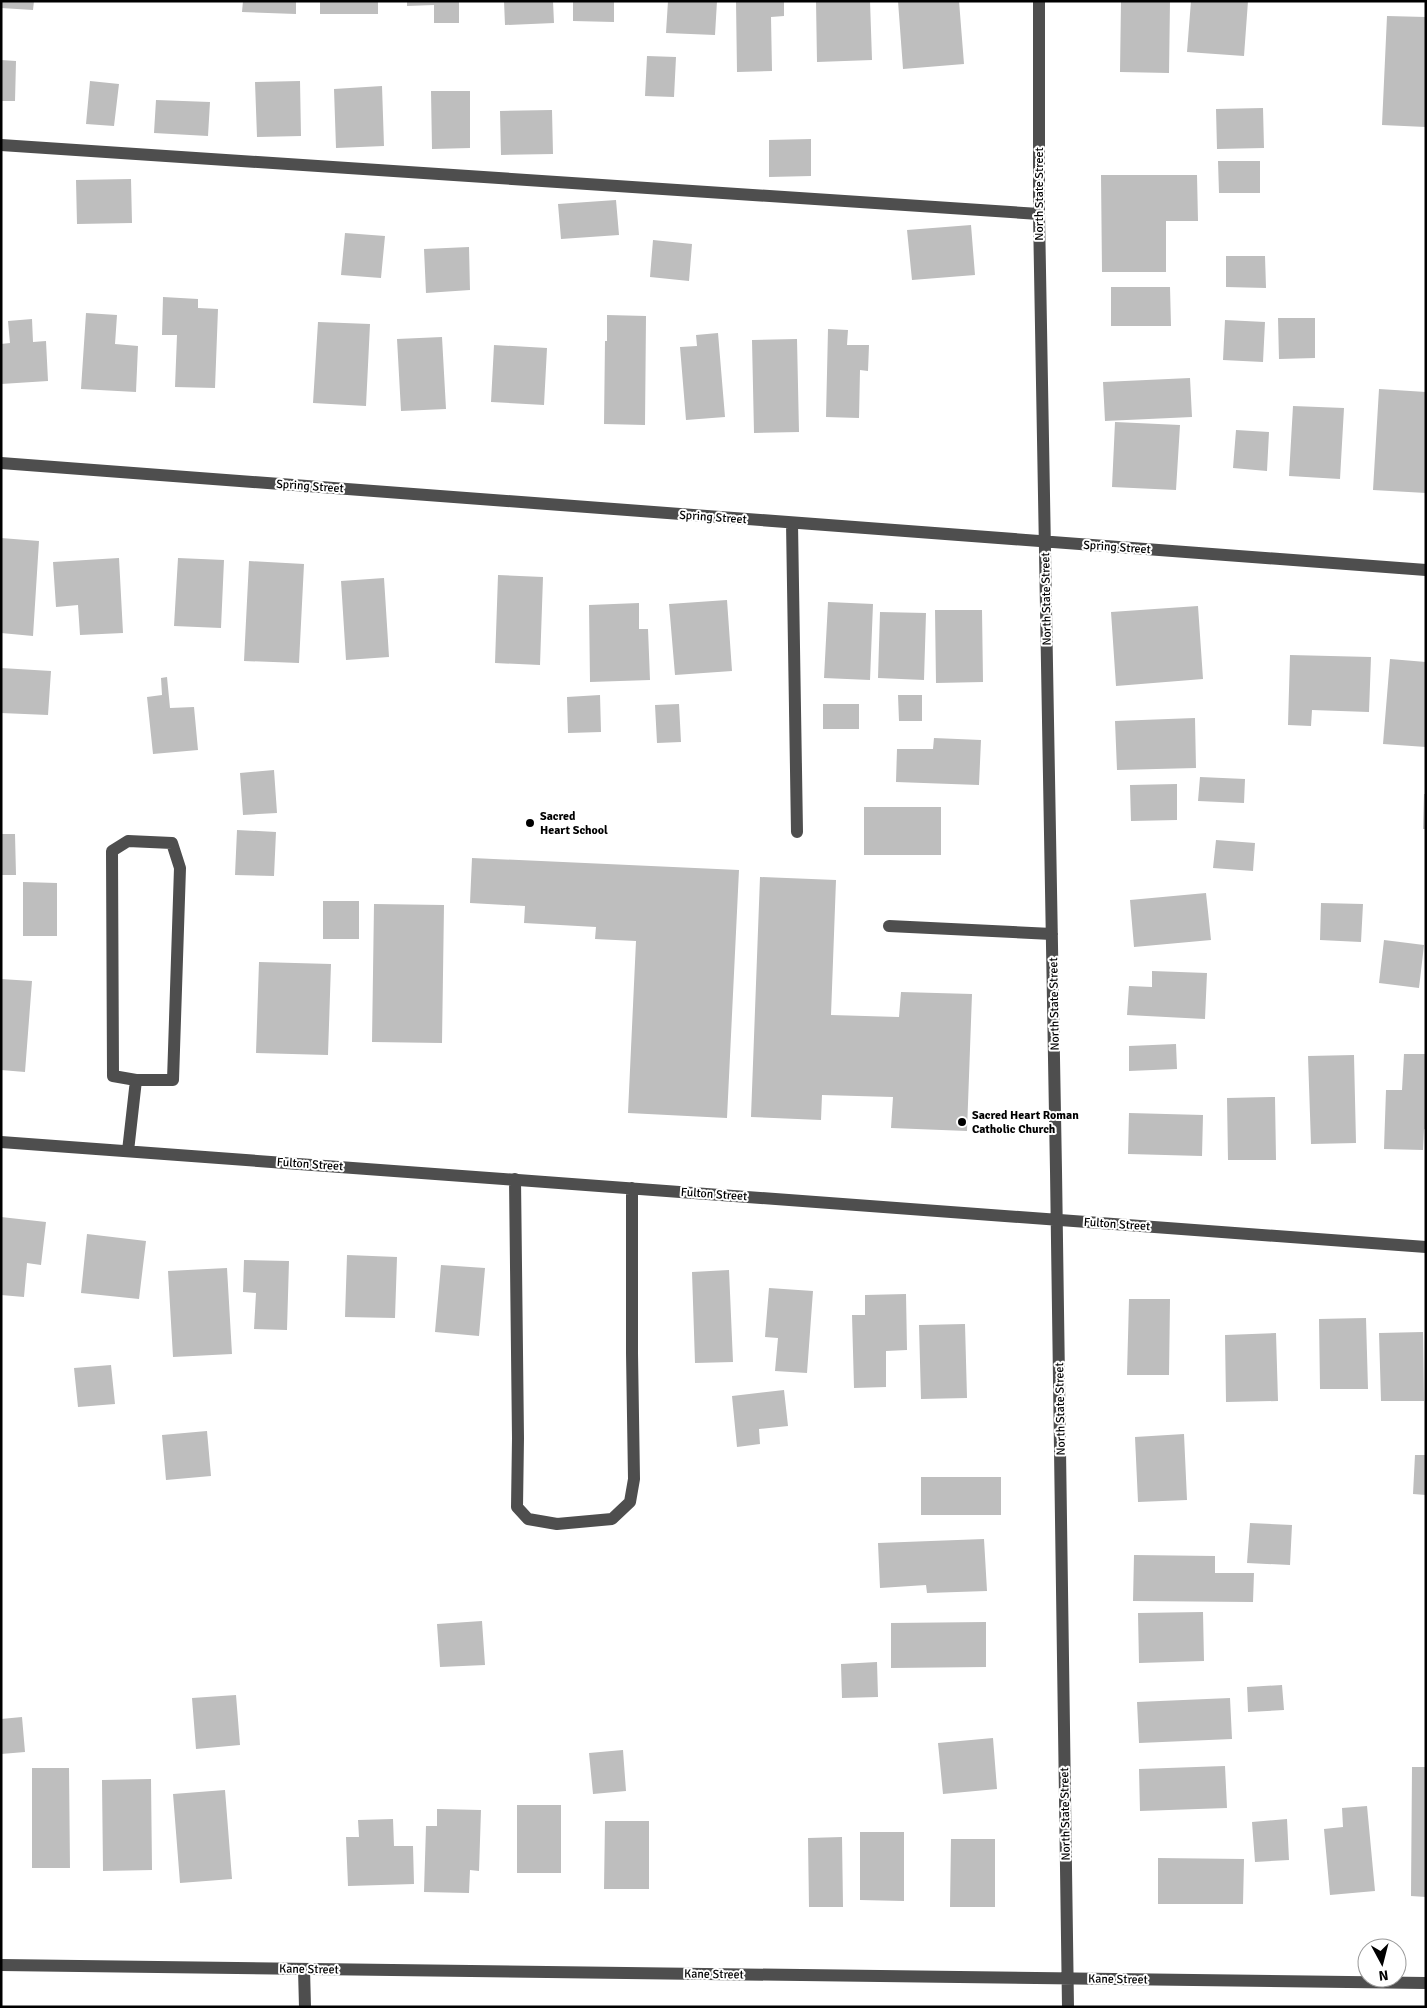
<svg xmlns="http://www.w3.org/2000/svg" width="1427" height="2008" font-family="Signika,sans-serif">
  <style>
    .building { fill: #bebebe }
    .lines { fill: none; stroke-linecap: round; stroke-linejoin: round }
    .minor { stroke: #4e4e4e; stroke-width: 12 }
    .poi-dot { fill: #000; stroke: #fff; stroke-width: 2 }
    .labels { text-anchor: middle; stroke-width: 4; stroke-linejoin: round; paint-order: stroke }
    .street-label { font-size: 12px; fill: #000; stroke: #fff }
    .poi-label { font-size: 12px; font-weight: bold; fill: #000; stroke: #fff; text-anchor: start }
  </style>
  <rect width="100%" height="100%" fill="#fff"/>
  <path class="building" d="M2,1H34L33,10L1,8Z
    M243,1H296V14L242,12Z
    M320,1H378V14H320Z
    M407,1H459V23H434V5L407,6Z
    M504,1H553L554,23L505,25Z
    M573,1H614V22L573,21Z
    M668,1H717L715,35L666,33Z
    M736,1H784V16L771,17L772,71L737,72Z
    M816,1H870L872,60L817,62Z
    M898,1H959L964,64L903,69Z
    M1121,1H1170L1169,73L1120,72Z
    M1191,1H1248L1244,56L1187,52Z
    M1387,16L1426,17V127L1382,125Z
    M647,56L676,57L674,97L645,96Z
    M1,60L16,61L15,101H1Z
    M90,81L119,84L114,126L86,124Z
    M300,81L301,136L257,137L255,82Z
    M382,86L384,146L336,148L334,89Z
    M431,91H470V148L432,149Z
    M156,100L210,102L208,136L154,133Z
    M1263,108L1264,148L1217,149L1216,109Z
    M552,110L553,154L501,155L500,111Z
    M811,139V176L769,177V140Z
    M1218,161H1260V193H1219Z
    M1101,175H1197L1198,221H1166V272H1102Z
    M131,179L132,223L77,224L76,180Z
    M616,200L619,235L561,239L558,204Z
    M971,225L975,275L912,280L907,230Z
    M345,233L385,236L381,278L341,275Z
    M653,240L692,244L689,281L650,277Z
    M469,247L470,290L426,293L424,249Z
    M1226,256H1265L1266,288L1226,287Z
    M1111,287H1170L1171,326H1111Z
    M163,297L198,299V308L218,309L215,388L175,387L177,335H162Z
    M86,313L117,315L115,344L138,346L136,392L81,389Z
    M607,315L646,316L645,425L604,424L605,341H607Z
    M1278,318H1315V358L1279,359Z
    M32,319L33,342L46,341L48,381L1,384V344L10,343L8,321Z
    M1225,320L1265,322L1263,362L1223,360Z
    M318,322L370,324L366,406L313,403Z
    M828,329L848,330L847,345H869L868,371L860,370L859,418L826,417Z
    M718,333L725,417L686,420L680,347L697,346L696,335Z
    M442,337L446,409L401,411L397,339Z
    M797,339L799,432L754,433L752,340Z
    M494,345L547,348L544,405L491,402Z
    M1190,378L1192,417L1105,421L1103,382Z
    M1379,389L1426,392V493L1373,490Z
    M1293,406L1344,408L1340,479L1289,476Z
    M1115,422L1180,425L1176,490L1112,487Z
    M1236,430L1269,432L1267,471L1233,468Z
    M1,538L39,541L33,636L1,633Z
    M119,558L123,633L80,635L78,605L56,607L53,562Z
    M178,558L224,560L221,628L174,626Z
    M249,561L304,564L299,663L244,661Z
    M498,575L543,577L540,665L495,663Z
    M384,578L389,657L346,660L341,581Z
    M727,600L732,671L675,675L669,604Z
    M828,602L873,604L870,680L824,678Z
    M639,603V629H648L650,680L590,682L589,605Z
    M1198,606L1203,679L1116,686L1111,612Z
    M935,610H982L983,682L936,683Z
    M880,612L926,613L924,680L878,678Z
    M1290,655L1371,657L1369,712L1312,710L1311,726L1288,725Z
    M1390,659L1426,662V747L1383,744Z
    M1,668L51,671L48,715L1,713Z
    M167,677L170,708L194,707L198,750L153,754L147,697L162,695L161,678Z
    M600,695L601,732L568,733L567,697Z
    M898,695H922V721H899Z
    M679,704L681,742L657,743L655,705Z
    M823,704H859V729H823Z
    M1195,718L1196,768L1117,770L1115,721Z
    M934,738L981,740L979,785L896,782L897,749H933Z
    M274,770L277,813L243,815L240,773Z
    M1200,777L1245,779L1244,803L1198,801Z
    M1177,784V820L1131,821L1130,785Z
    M1424,794H1426V829H1423Z
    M864,807H941V855H864Z
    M237,830L276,832L274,876L235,875Z
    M1,834H15L16,875H1Z
    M1216,840L1255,843L1253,871L1213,868Z
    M472,858L739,870L727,1118L628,1113L636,941L595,939L596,927L524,923L525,906L470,903Z
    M760,877L836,880L831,1015L899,1017L901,992L972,994L967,1131L891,1128L893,1097L822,1095L821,1120L751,1117Z
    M23,882L57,883V936H23Z
    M1206,893L1211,940L1134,947L1130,900Z
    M323,901H359V939H323Z
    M1321,903L1363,904L1361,942L1320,940Z
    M374,904L444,905L442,1043L372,1042Z
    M1384,940L1424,945L1419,988L1379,983Z
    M259,962L331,964L328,1055L256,1053Z
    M1152,971L1207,973L1205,1019L1127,1015L1129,986L1152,987Z
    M1,979L32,981L25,1072L1,1070Z
    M1176,1044L1177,1069L1129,1071V1046Z
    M1404,1054H1426V1130L1424,1129L1423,1150L1384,1149L1386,1090H1402Z
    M1354,1055L1356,1143L1311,1144L1308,1056Z
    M1275,1097L1276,1160H1228L1227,1098Z
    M1129,1113L1203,1115L1202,1156L1128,1154Z
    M1,1217L46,1222L41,1265L27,1263L24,1297L1,1295Z
    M87,1234L146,1241L139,1299L81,1293Z
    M347,1255L397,1257L395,1318L345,1317Z
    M244,1260L289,1261L287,1330L254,1329L256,1293L243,1292Z
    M441,1265L485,1268L479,1336L435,1332Z
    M227,1268L232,1354L173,1357L168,1271Z
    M729,1270L733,1362L695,1363L692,1272Z
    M769,1288L813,1291L807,1373L775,1371L778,1338L765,1337Z
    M906,1294L907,1350L886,1351V1387L854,1388L852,1315H865V1295Z
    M1129,1299H1170L1169,1375H1127Z
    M1366,1318L1368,1389H1320L1319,1319Z
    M965,1324L967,1398L921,1399L919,1325Z
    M1423,1332L1424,1401H1381L1379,1333Z
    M1276,1333L1278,1401L1226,1402L1225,1335Z
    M111,1365L115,1404L78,1407L74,1368Z
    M784,1390L788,1426L759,1429L760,1444L737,1447L732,1396Z
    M207,1431L211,1476L166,1480L162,1435Z
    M1184,1434L1187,1500L1138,1502L1135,1437Z
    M1415,1455H1426V1495L1413,1494Z
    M921,1477H1001V1515H921Z
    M1250,1523L1292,1525L1290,1565L1247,1563Z
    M984,1539L987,1591L927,1593L926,1585L880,1588L878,1543Z
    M1134,1555L1215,1556V1573H1254L1253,1602L1133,1601Z
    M1203,1612L1204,1661L1139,1663L1138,1613Z
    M482,1621L485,1665L440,1667L437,1624Z
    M986,1622V1667L891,1668V1623Z
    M877,1662L878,1697L842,1698L841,1664Z
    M1282,1685L1284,1710L1248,1712L1247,1687Z
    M236,1695L240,1745L196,1749L192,1698Z
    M1230,1698L1232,1739L1139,1743L1137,1702Z
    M22,1717L25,1752L1,1754V1719Z
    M993,1738L997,1789L943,1794L938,1743Z
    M623,1750L626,1791L593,1794L589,1753Z
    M1225,1766L1227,1808L1140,1811L1139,1769Z
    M1412,1767H1426V1897L1411,1896Z
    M32,1768H69L70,1868H32Z
    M151,1779L152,1870L103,1871L102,1780Z
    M225,1790L232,1879L180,1883L173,1794Z
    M517,1805H561V1873H517Z
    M1367,1806L1375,1891L1330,1895L1324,1829L1343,1827L1342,1808Z
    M437,1809L481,1810L479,1871L470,1870L469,1893L424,1892L426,1826H437Z
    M393,1819L394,1846H413L414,1884L348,1886L346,1837H359L358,1820Z
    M1287,1819L1289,1860L1255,1862L1252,1822Z
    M605,1821H649V1889H604Z
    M860,1832H904V1901L860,1900Z
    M842,1837L843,1907H809L808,1838Z
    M951,1839H995V1907H950Z
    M1158,1858L1244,1859L1243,1904H1158Z"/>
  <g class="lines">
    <path class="minor" d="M1039,1V214L1056,1171L1068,2007
      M1,145L1039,214
      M1,463L1426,570
      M792,523L797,832
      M889,926L1052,934
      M1,1142L1426,1247
      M128,1151L136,1080L113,1076L112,851L128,841L172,843L180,868L173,1080H136
      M515,1179L518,1438L517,1507L528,1519L557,1524L612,1519L630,1502L634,1479L632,1353V1188
      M1,1965L1426,1983
      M304,1969L305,2007"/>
  </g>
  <g class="poi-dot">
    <circle cx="530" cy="823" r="5"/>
    <circle cx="962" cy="1122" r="5"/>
  </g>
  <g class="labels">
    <g class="street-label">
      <text transform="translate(1039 194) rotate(-90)" y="4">North State Street</text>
      <text transform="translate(310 486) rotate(4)" y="4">Spring Street</text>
      <text transform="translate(713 517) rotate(4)" y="4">Spring Street</text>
      <text transform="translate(1117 547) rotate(4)" y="4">Spring Street</text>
      <text transform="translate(1046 599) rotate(-91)" y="4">North State Street</text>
      <text transform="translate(1054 1004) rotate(-91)" y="4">North State Street</text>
      <text transform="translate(310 1164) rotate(4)" y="4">Fulton Street</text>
      <text transform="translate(714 1194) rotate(4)" y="4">Fulton Street</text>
      <text transform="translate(1117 1224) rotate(4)" y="4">Fulton Street</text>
      <text transform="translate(1060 1409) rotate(-91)" y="4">North State Street</text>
      <text transform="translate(1065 1814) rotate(-91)" y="4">North State Street</text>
      <text transform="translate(309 1969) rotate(1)" y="4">Kane Street</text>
      <text transform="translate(714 1974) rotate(1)" y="4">Kane Street</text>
      <text transform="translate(1118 1979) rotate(1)" y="4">Kane Street</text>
    </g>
    <g class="poi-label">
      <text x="540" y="820">Sacred<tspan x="540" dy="14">Heart School</tspan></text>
      <text x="972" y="1119">Sacred Heart Roman<tspan x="972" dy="14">Catholic Church</tspan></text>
    </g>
  </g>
  <rect width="1427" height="2008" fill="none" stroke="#000000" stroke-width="5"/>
  <g transform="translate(1382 1963) rotate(173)"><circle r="24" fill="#ffffff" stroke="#999999"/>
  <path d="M0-4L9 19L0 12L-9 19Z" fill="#000000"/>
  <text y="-8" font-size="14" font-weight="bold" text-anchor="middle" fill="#000000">N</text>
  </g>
</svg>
